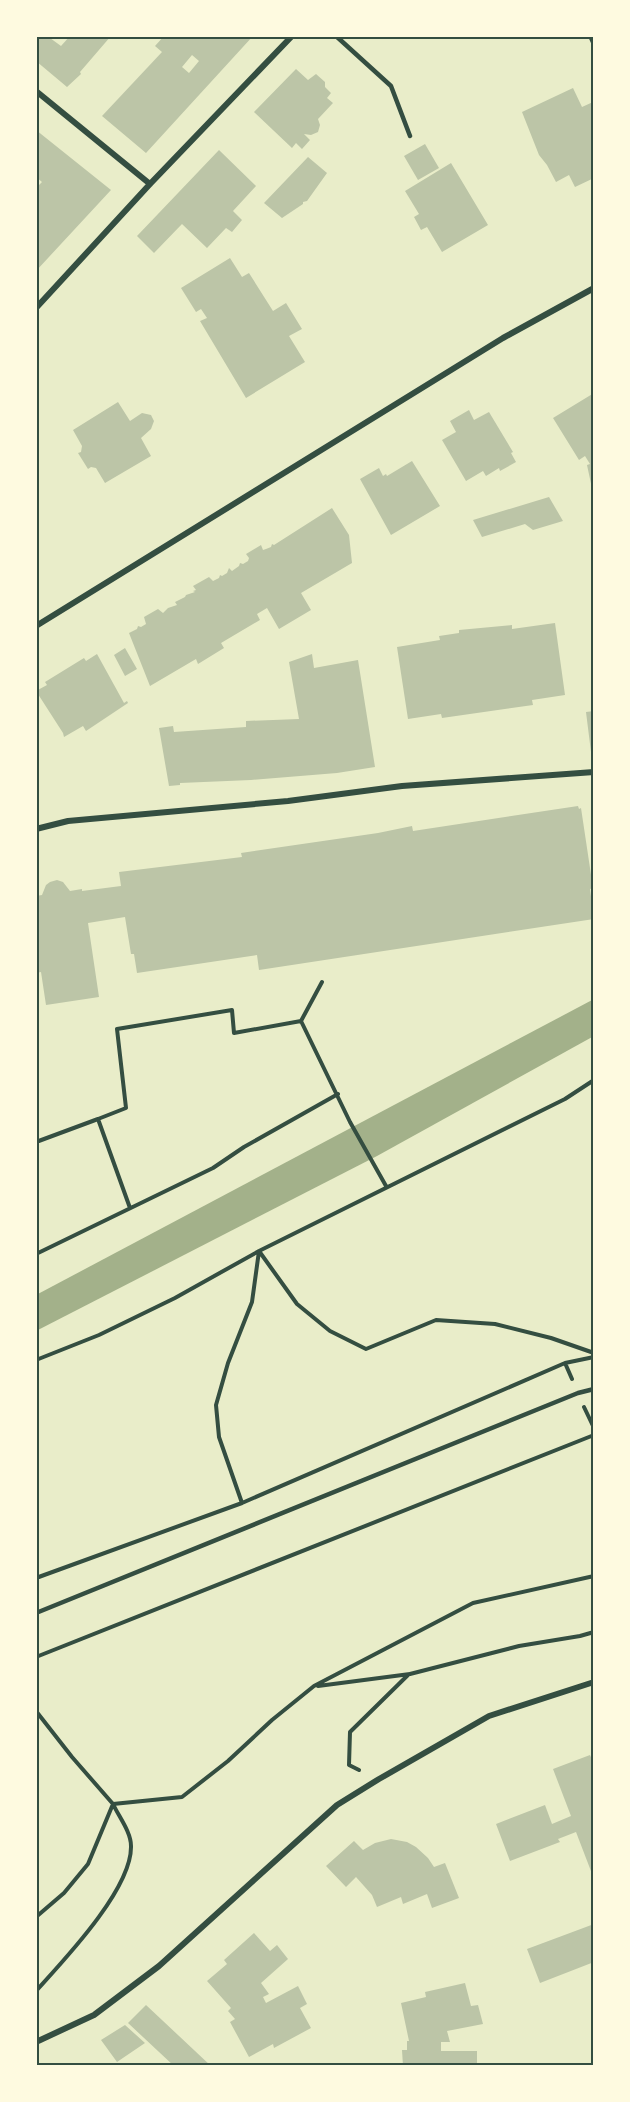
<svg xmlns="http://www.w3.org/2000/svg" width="630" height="2102" font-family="'Zilla Slab',serif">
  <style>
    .water { fill: #a3b18a }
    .building { fill: #bcc5a7; fill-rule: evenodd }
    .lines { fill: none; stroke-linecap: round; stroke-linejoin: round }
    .path { stroke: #344e41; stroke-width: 4 }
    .service { stroke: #344e41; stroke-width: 4.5 }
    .minor { stroke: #344e41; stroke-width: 6 }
    .neatline { fill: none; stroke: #344e41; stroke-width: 2 }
  </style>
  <rect width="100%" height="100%" fill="#e9edc9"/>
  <path class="water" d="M594,999V1036L377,1156L36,1331V1295Z"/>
  <path class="building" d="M36,36H51L50,38L61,46L70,36H111L80,72L81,74L67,87L36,61Z
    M164,36H253L146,153L102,116L162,52L155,46ZM192,55L199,61L189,73L182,67Z
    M296,69L308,80L316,74L325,82V87L331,93L327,98L333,103L318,119L320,125L318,132L311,135L304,134L310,140L302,149L296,143L292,148L254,112Z
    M573,88L582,107L593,102L594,103V178L575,187L569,175L556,182L547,165L539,155L522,112Z
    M36,130L111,190L36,271V188L42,182L36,177Z
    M425,144L439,168L418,180L404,156Z
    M219,150L256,186L233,211L242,220L232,232L226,228L207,248L182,224L154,253L137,236Z
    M308,157L327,173L307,201L303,202V204L282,218L264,203Z
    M451,163L488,225L442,252L427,227L421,230L414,217L419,214L405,191Z
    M230,258L242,277L249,273L273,311L286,303L302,329L289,336L305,362L246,398L200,321L207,318L201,309L196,312L181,288Z
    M594,393V492L593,493L587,465L590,464L585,456L579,460L553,418Z
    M118,402L130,421L142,413L151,415L154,421L151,429L141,438L151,456L105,483L96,468L91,467L88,469L78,453L81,452L82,446L73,430Z
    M469,410L474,420L489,412L513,452L511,453L516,462L500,471L499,468L486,476L483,471L466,481L442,440L456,432L450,421Z
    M412,461L440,506L391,535L360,479L379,468L383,476L386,474L387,476Z
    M549,497L563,521L533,530L525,524L482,537L473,520Z
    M332,508L349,535L352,563L301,593L311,610L279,629L267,608L257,614L260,620L221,643L224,648L198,664L196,659L150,686L129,633L137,629L138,626L141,627L146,624L144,617L158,609L163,613L168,608L177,605L175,602L185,597L186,595L195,592L193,591L196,590L193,586L209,577L213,581L219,578L220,575L222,576L227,573L229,568L232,571L239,566L240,563L243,564L248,561L249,558L246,554L261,545L263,550L266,549L271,547L272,544L274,545Z
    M555,623L565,695L532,700L533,705L442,718L441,714L408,719L397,647L440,640L439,636L459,633V630L512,625V629Z
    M125,648L137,669L125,676L114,655Z
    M97,654L124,703L127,701L128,703L86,731L83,726L64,737L63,733L36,691L47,685L45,682L84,658L86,661Z
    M312,654L314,668L358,660L375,767L337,773L251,780L180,783V785L169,786L159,728L173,726L174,732L246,727V721L299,719L289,662Z
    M594,711V752H591L586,712Z
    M578,806L579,809L581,808L593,888L590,889L594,919L259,970L257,955L137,973L134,954H131L125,917L88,923L99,997L46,1005L41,972L36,973V896L42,895L46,885L50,882L57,880L63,882L70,891L82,889V891L121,886L119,872L242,857L241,853L378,833L412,826L413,831Z
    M590,1755L594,1764V1879L576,1832L558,1839L560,1842L510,1861L496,1824L545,1805L552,1824L571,1816L553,1769Z
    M391,1839L407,1842L416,1847L428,1858L434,1867L445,1863L459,1898L432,1908L427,1894L403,1904L401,1897L377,1907L372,1895L356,1877L346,1887L326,1866L354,1841L363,1850L375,1843Z
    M594,1924V1962L540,1983L527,1949Z
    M254,1933L270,1951L277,1945L288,1959L261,1983L269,1994L263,1997L266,2003L298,1986L307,2004L300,2008L311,2028L274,2048L273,2044L249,2057L230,2022L235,2019L228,2011L231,2008L207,1981L227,1964L224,1960Z
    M465,1983L471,2006L478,2005L483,2024L447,2031L450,2042H441V2051H477V2066H403L402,2050H407V2041H409L401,2003L426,1997L425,1992Z
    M146,2005L211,2066H174L128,2023Z
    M125,2025L145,2043L117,2062L101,2040Z"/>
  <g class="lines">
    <path class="path" d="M590,36L594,45
      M322,982L301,1021L350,1122L386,1186
      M98,1119L126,1108L117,1029L232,1010L234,1033L301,1021
      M36,1142L98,1119L130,1208
      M259,1251L297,1304L330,1331L366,1349L436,1320L495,1324L551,1338L594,1353
      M36,1254L213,1168L244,1147L338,1094
      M36,1360L99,1335L175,1298L259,1251L565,1099L594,1080
      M565,1363L572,1379
      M584,1407L594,1428
      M242,1503L219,1437L216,1405L228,1363L252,1302L259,1251
      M36,1578L242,1503L565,1363L594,1357
      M36,1657L594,1435
      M318,1686L410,1674L519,1646L580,1636L594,1632
      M36,1711L72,1757L113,1804L182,1797L228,1761L272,1720L314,1686L473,1603L594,1576
      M359,1770L349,1765L350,1732L409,1674
      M36,1917L64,1893L88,1864L113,1804C119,1817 131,1832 131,1846C132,1889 64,1960 36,1991"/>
    <path class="service" d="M336,36L391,86L410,136
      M36,1613L578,1393L594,1389"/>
    <path class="minor" d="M36,91L150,184
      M36,308L150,184L292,36
      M36,626L503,338L594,288
      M36,829L68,821L288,801L402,786L594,772
      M36,2042L94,2015L159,1966L337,1805L379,1779L489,1716L594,1682"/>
  </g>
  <rect width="630" height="2102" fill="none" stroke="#fefae0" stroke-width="75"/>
  <rect x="38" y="38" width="554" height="2026" class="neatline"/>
</svg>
